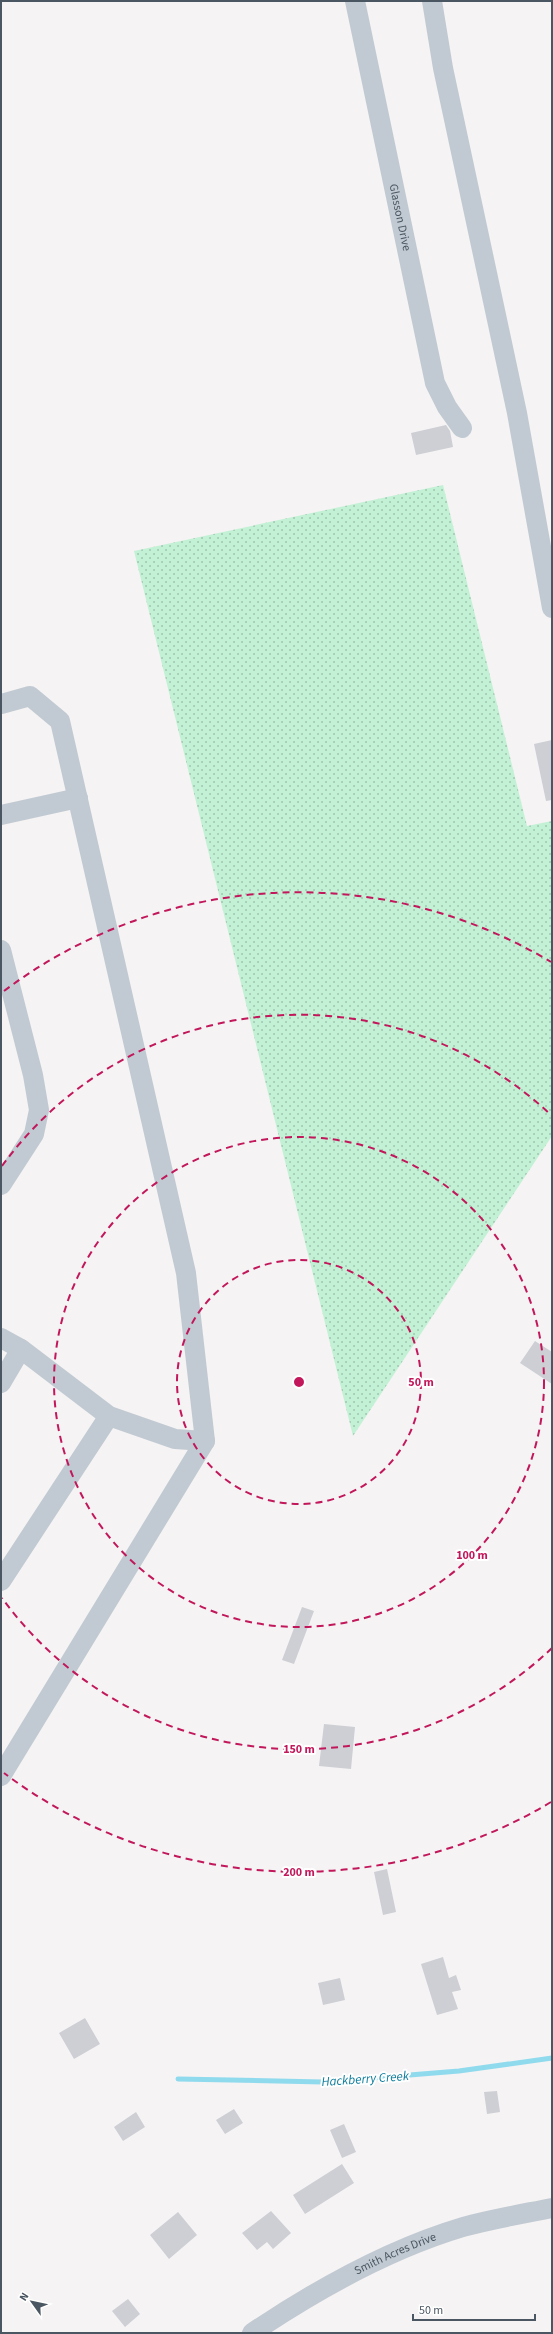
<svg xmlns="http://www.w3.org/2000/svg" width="553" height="2334" font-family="'Source Sans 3',sans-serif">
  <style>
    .grass { fill: url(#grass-dots) }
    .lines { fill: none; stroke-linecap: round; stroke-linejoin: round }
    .stream { stroke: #90daee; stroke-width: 5 }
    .building { fill: #cdcfd5 }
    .minor { stroke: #c1cad2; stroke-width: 20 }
    .ring { fill: none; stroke: #c2185b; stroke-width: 2; stroke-dasharray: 7 5 }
    .labels { text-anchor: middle; stroke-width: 4; stroke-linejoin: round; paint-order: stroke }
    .street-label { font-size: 12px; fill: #4a5661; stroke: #fff }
    .water-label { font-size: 13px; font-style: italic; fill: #0c7c9b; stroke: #fff }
    .centre { fill: #c2185b; stroke: #fff; stroke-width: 2 }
    .ring-label { font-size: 12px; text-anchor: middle; font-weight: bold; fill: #c2185b; stroke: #fff; stroke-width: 4; stroke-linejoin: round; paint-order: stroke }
  </style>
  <defs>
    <pattern id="grass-dots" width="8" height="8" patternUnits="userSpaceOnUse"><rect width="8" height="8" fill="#c3f1d5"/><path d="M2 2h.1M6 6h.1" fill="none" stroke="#a0c6b0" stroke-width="1.8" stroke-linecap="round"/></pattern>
  </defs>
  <rect width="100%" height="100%" fill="#f5f3f3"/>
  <path class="grass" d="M443,485L527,826L552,821V1136L353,1436L134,551Z"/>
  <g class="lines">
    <path class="stream" d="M178,2079L323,2082L459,2071L552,2058"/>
  </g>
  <path class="building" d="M446,425L450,431L453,447L416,455L411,433Z
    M552,740V800L546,801L534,744Z
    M535,1341L552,1352V1384L520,1363Z
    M302,1607L314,1611L294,1664L282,1660Z
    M324,1724L355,1727L351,1769L319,1766Z
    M387,1869L396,1912L383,1915L374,1872Z
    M443,1957L449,1978L456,1975L461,1990L452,1992L458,2009L437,2015L421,1964Z
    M340,1978L345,2000L323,2005L318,1983Z
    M85,2018L100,2044L74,2059L59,2033Z
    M497,2091L500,2112L487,2114L484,2092Z
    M234,2109L243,2123L225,2134L216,2120Z
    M136,2112L145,2127L123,2141L114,2127Z
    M344,2124L356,2152L342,2158L330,2130Z
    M342,2164L354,2183L305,2214L293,2195Z
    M271,2211L291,2233L273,2249L267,2242L257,2250L242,2233Z
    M178,2212L197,2235L169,2259L150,2235Z
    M128,2299L140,2314L125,2327L112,2311Z"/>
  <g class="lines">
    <g class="minor">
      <path id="s1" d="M355,1L435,383L447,407L462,428"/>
      <path d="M432,1L443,68L517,413L552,608"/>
      <path d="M1,704L30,696L60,721L186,1273L205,1441L1,1776"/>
      <path d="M1,815L78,798"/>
      <path d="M1,950L33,1075L39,1110L34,1134L1,1185"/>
      <path d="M1,1338L21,1349L109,1416L175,1439L205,1441"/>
      <path d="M1,1383L21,1349"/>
      <path d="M1,1581L109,1416"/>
      <path id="s2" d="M252,2333C316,2290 389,2249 463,2227C492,2219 522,2214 552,2208"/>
    </g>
  </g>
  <g class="ring">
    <circle cx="299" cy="1382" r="122"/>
    <circle cx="299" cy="1382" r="245"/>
    <path d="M552 1648A367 367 0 0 1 2 1598M2 1166A367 367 0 0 1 552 1116"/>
    <path d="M551 1802A490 490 0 0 1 4 1773M4 991A490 490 0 0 1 551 962"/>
  </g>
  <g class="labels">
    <g class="street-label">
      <text dy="4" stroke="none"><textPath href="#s1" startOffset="221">Glasson Drive</textPath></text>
      <text dy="4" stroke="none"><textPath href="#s2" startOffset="164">Smith Acres Drive</textPath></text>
    </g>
    <g class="water-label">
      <text transform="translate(365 2078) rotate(-4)" y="5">Hackberry Creek</text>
    </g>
  </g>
  <circle cx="299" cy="1382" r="6" class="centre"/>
  <g class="ring-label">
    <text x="421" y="1386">50 m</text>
    <text x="472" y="1559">100 m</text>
    <text x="299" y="1753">150 m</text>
    <text x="299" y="1876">200 m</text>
  </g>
  <rect width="553" height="2334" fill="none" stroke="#4a5661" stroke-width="4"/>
  <g transform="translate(32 2302) rotate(303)" stroke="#ffffff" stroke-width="3" paint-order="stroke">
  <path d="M0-3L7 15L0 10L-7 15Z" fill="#4a5661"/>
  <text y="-6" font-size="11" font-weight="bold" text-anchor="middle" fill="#4a5661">N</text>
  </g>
  <path d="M413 2314v6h122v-6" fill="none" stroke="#4a5661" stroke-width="2"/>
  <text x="419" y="2314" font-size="12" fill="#4a5661" stroke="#ffffff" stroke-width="3" paint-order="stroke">50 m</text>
</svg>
